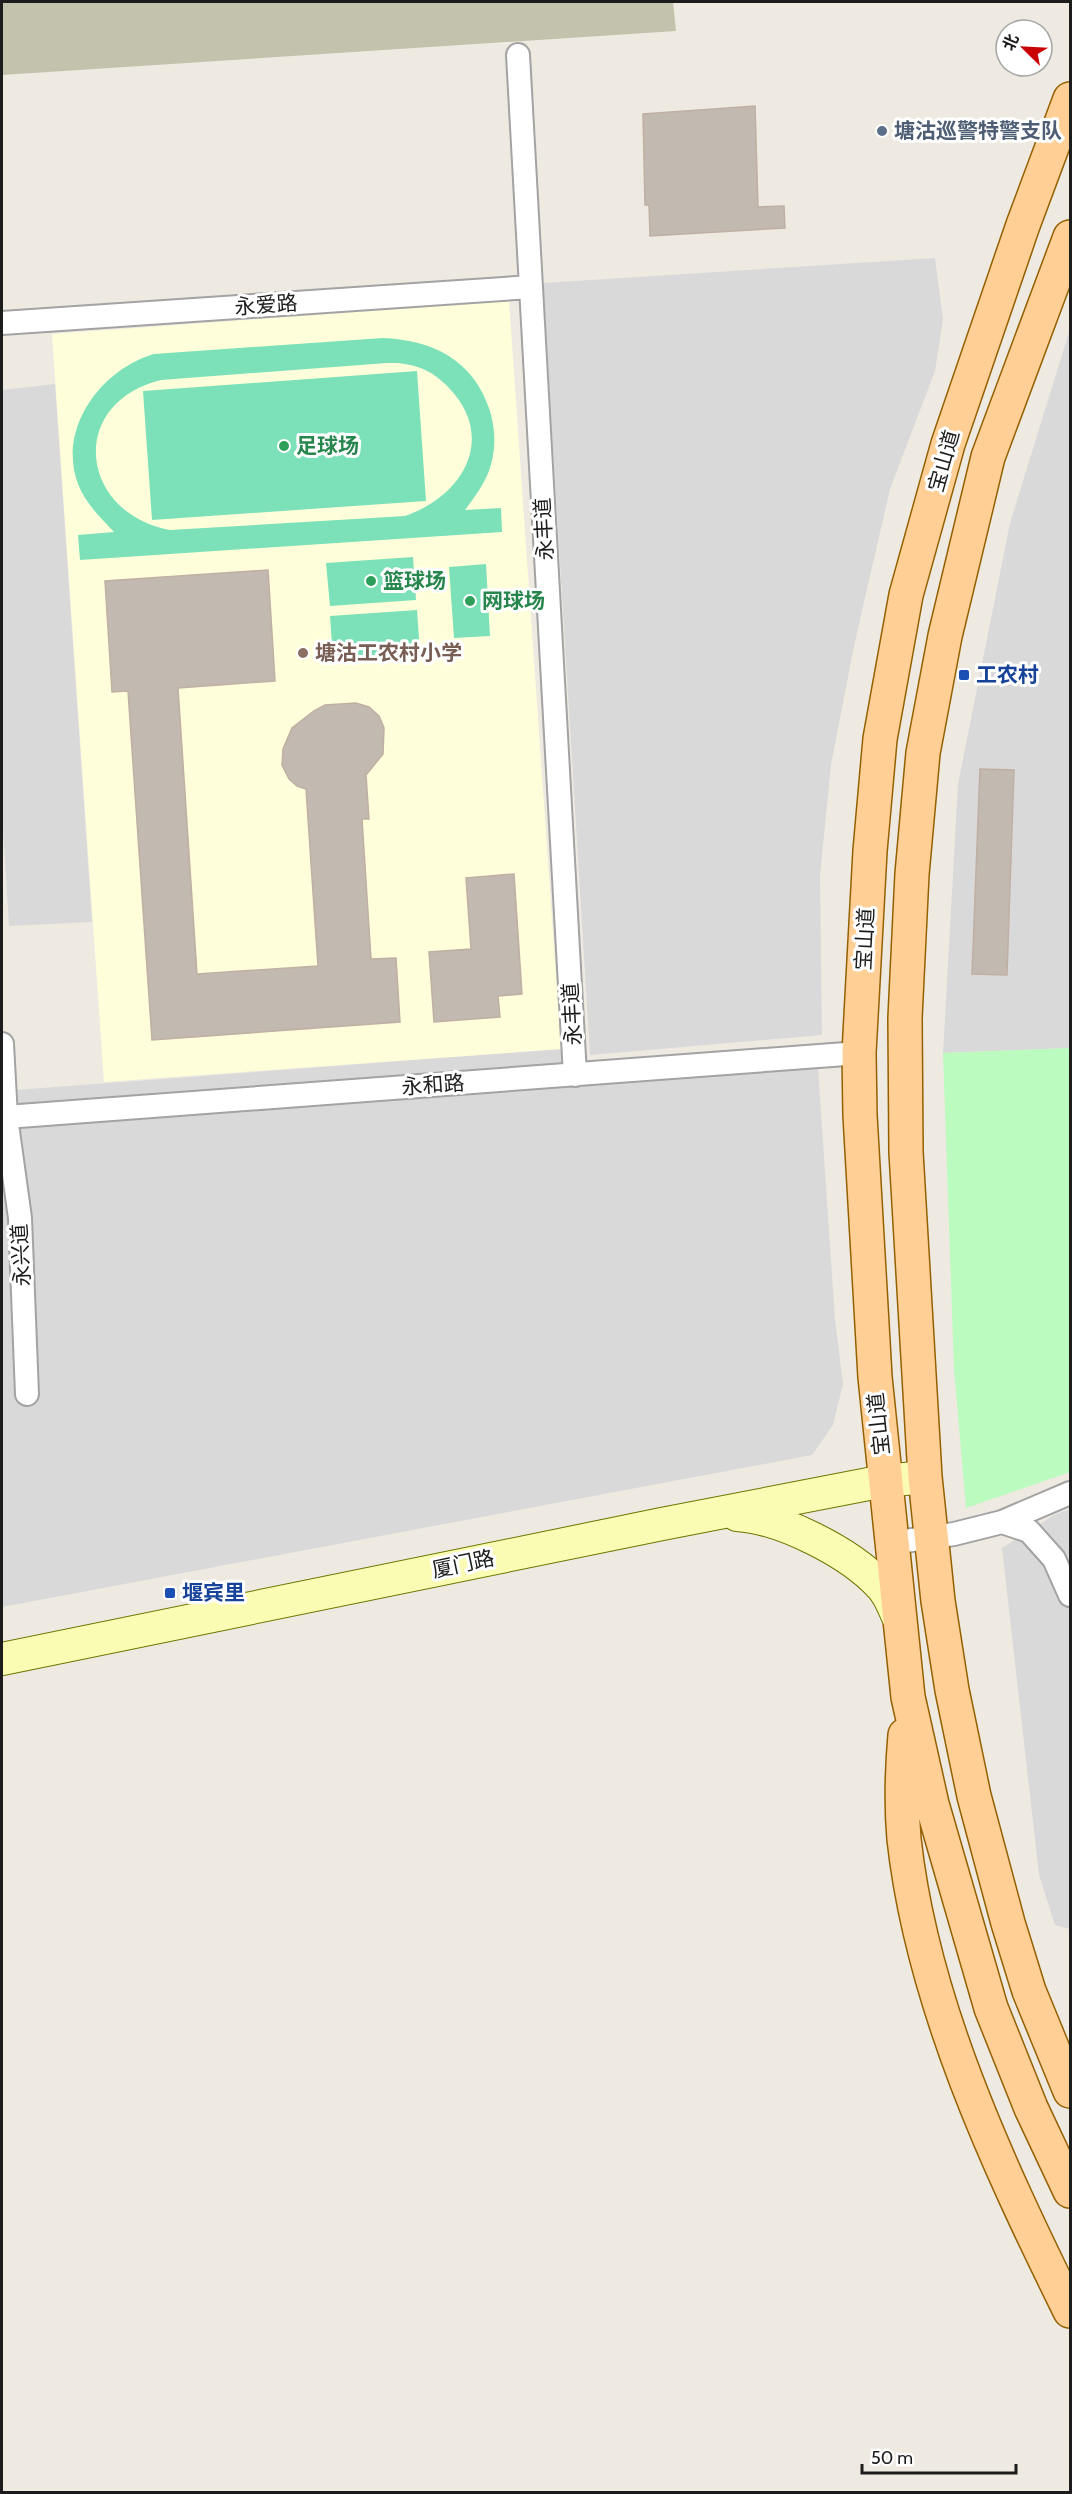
<svg xmlns="http://www.w3.org/2000/svg" width="1072" height="2494" font-family="Cabin,'Noto Sans SC',sans-serif">
  <style>
    .residential { fill: #dad9d9 }
    .education { fill: #fffeda }
    .construction { fill: #c3c2ad }
    .park { fill: #bbfbbf }
    .pitch { fill: #7ce1b8; fill-rule: evenodd }
    .building { fill: #c2b9b1; stroke: #c0afa3; stroke-width: 1.5 }
    .lines { fill: none; stroke-linecap: round; stroke-linejoin: round }
    .street-casing { stroke: #a3a3a3; stroke-width: 26 }
    .secondary-casing { stroke: #6c7601; stroke-width: 34 }
    .primary-casing { stroke: #956000; stroke-width: 36 }
    .street { stroke: #fff; stroke-width: 22 }
    .secondary { stroke: #f9fcb2; stroke-width: 32 }
    .primary { stroke: #ffcf96; stroke-width: 33 }
    .service-dot { fill: #5c6f8a; stroke: #fff; stroke-width: 2 }
    .leisure-dot { fill: #2e9e5b; stroke: #fff; stroke-width: 2 }
    .education-dot { fill: #8d6e63; stroke: #fff; stroke-width: 2 }
    .transit-dot { fill: #1a4fb4; stroke: #fff; stroke-width: 2 }
    .labels { text-anchor: middle; stroke-width: 6; stroke-linejoin: round; paint-order: stroke }
    .service-label { font-size: 21px; font-weight: bold; fill: #4e5e75; stroke: #fff; text-anchor: start }
    .street-label { font-size: 21px; fill: #1c1c1c; stroke: #fff }
    .leisure-label { font-size: 21px; font-weight: bold; fill: #27864d; stroke: #fff; text-anchor: start }
    .education-label { font-size: 21px; font-weight: bold; fill: #785e54; stroke: #fff; text-anchor: start }
    .transit-label { font-size: 21px; font-weight: bold; fill: #164399; stroke: #fff; text-anchor: start }
  </style>
  <rect width="100%" height="100%" fill="#eeeae1"/>
  <path class="residential" d="M935,258L943,319L935,371L890,489L854,646L831,765L820,876L822,1035L590,1055L543,283Z
    M1070,329V1048L943,1053L958,784L1010,523Z
    M55,384L92,922L9,926L2,813V390Z
    M561,1049L569,1087L818,1068L835,1319L843,1384L833,1425L812,1455L2,1607V1091Z
    M1070,1509V1929L1055,1925L1039,1875L1002,1548L1054,1515Z"/>
  <path class="education" d="M509,301L561,1049L104,1082L52,334Z"/>
  <path class="construction" d="M2,2H673L676,31L2,75Z"/>
  <path class="park" d="M1070,1048V1472L966,1508L954,1369L943,1053Z"/>
  <path class="pitch" d="M383,338C434,340 474,361 490,411C496,432 496,451 489,471C483,486 474,498 465,510L501,508L502,532L80,560L78,535L114,532C100,517 86,504 78,484C57,428 102,369 154,354ZM387,363C411,362 432,369 449,388C497,438 463,496 405,516L170,530C79,513 67,403 161,380Z
    M417,371L426,501L152,520L143,391Z
    M413,557L416,600L330,606L326,563Z
    M486,564L490,636L454,638L449,567Z
    M417,610L420,653L333,659L330,616Z"/>
  <path class="building" d="M755,106L758,207L784,206L785,228L650,236L649,205H645L643,114Z
    M268,570L275,681L178,688L197,974L318,966L306,789L297,786L289,779L282,765L283,749L292,728L314,711L325,705L356,703L369,707L379,716L384,728L383,754L366,775L369,819H362L371,959L396,958L400,1022L152,1040L128,691L112,692L105,581Z
    M980,769L1014,770L1007,975L972,974Z
    M514,874L522,994L498,996L500,1017L434,1022L429,952L471,949L466,878Z"/>
  <g class="lines">
    <g class="street-casing">
      <path id="street" d="M518,55L575,1075
        M2,323L531,287
        M2,1044L6,1117L20,1218L27,1394
        M6,1117L859,1053
        M1002,1522L1029,1531L1054,1559L1070,1595
        M891,1543L954,1534L1002,1522L1070,1493"/>
    </g>
    <g class="secondary-casing">
      <path id="secondary" d="M737,1515C782,1518 849,1552 880,1585C889,1594 893,1606 898,1617
        M2,1659L662,1524L884,1481L925,1477"/>
    </g>
    <g class="primary-casing">
      <path id="primary" d="M1070,99L1023,225L948,444L906,595L880,739L870,851L859,1053L860,1115L875,1377L908,1697L932,1804L991,2008L1031,2108L1070,2191
        M1070,237L988,457L945,636L923,753L912,874L905,1018L906,1152L925,1477L938,1601L952,1690L974,1796L1008,1923L1029,1991L1070,2091
        M905,1735C902,1769 901,1805 904,1839C922,2003 998,2165 1070,2311"/>
    </g>
    <use href="#street" class="street"/>
    <use href="#secondary" class="secondary"/>
    <use href="#primary" class="primary"/>
  </g>
  <circle class="service-dot" cx="882" cy="131" r="6"/>
  <g class="leisure-dot">
    <circle cx="284" cy="446" r="6"/>
    <circle cx="371" cy="581" r="6"/>
    <circle cx="470" cy="601" r="6"/>
  </g>
  <circle class="education-dot" cx="303" cy="653" r="6"/>
  <g class="transit-dot">
    <rect x="958" y="669" width="12" height="12" rx="3"/>
    <rect x="164" y="1587" width="12" height="12" rx="3"/>
  </g>
  <g class="labels">
    <g class="service-label">
      <text x="894" y="138">塘沽巡警特警支队</text>
    </g>
    <g class="street-label">
      <text transform="translate(266 305) rotate(-4)" y="7">永爱路</text>
      <text transform="translate(944 461) rotate(-74)" y="7">宝山道</text>
      <text transform="translate(544 529) rotate(-93)" y="7">永丰道</text>
      <text transform="translate(865 939) rotate(-87)" y="7">宝山道</text>
      <text transform="translate(572 1014) rotate(-93)" y="7">永丰道</text>
      <text transform="translate(433 1085) rotate(-4)" y="7">永和路</text>
      <text transform="translate(21 1255) rotate(-93)" y="7">永兴道</text>
      <text transform="translate(879 1424) rotate(-96)" y="7">宝山道</text>
      <text transform="translate(463 1564) rotate(-12)" y="7">厦门路</text>
    </g>
    <g class="leisure-label">
      <text x="296" y="453">足球场</text>
      <text x="383" y="588">篮球场</text>
      <text x="482" y="608">网球场</text>
    </g>
    <g class="education-label">
      <text x="315" y="660">塘沽工农村小学</text>
    </g>
    <g class="transit-label">
      <text x="976" y="682">工农村</text>
      <text x="182" y="1600">堰宾里</text>
    </g>
  </g>
  <rect width="1072" height="2494" fill="none" stroke="#1c1c1c" stroke-width="6"/>
  <g transform="translate(1024 48) rotate(294)"><circle r="28" fill="#ffffff" stroke="#a4a4a4" stroke-width="1.5"/>
  <path d="M0-4.5L10 22L0 15L-10 22Z" fill="#c90004"/>
  <text y="-9" font-size="16" font-weight="bold" text-anchor="middle" fill="#1c1c1c">北</text>
  </g>
  <path d="M862 2464v9h154v-9" fill="none" stroke="#1c1c1c" stroke-width="3"/>
  <text x="871" y="2464" font-size="18" fill="#1c1c1c" stroke="#ffffff" stroke-width="4.5" paint-order="stroke">50 m</text>
</svg>
